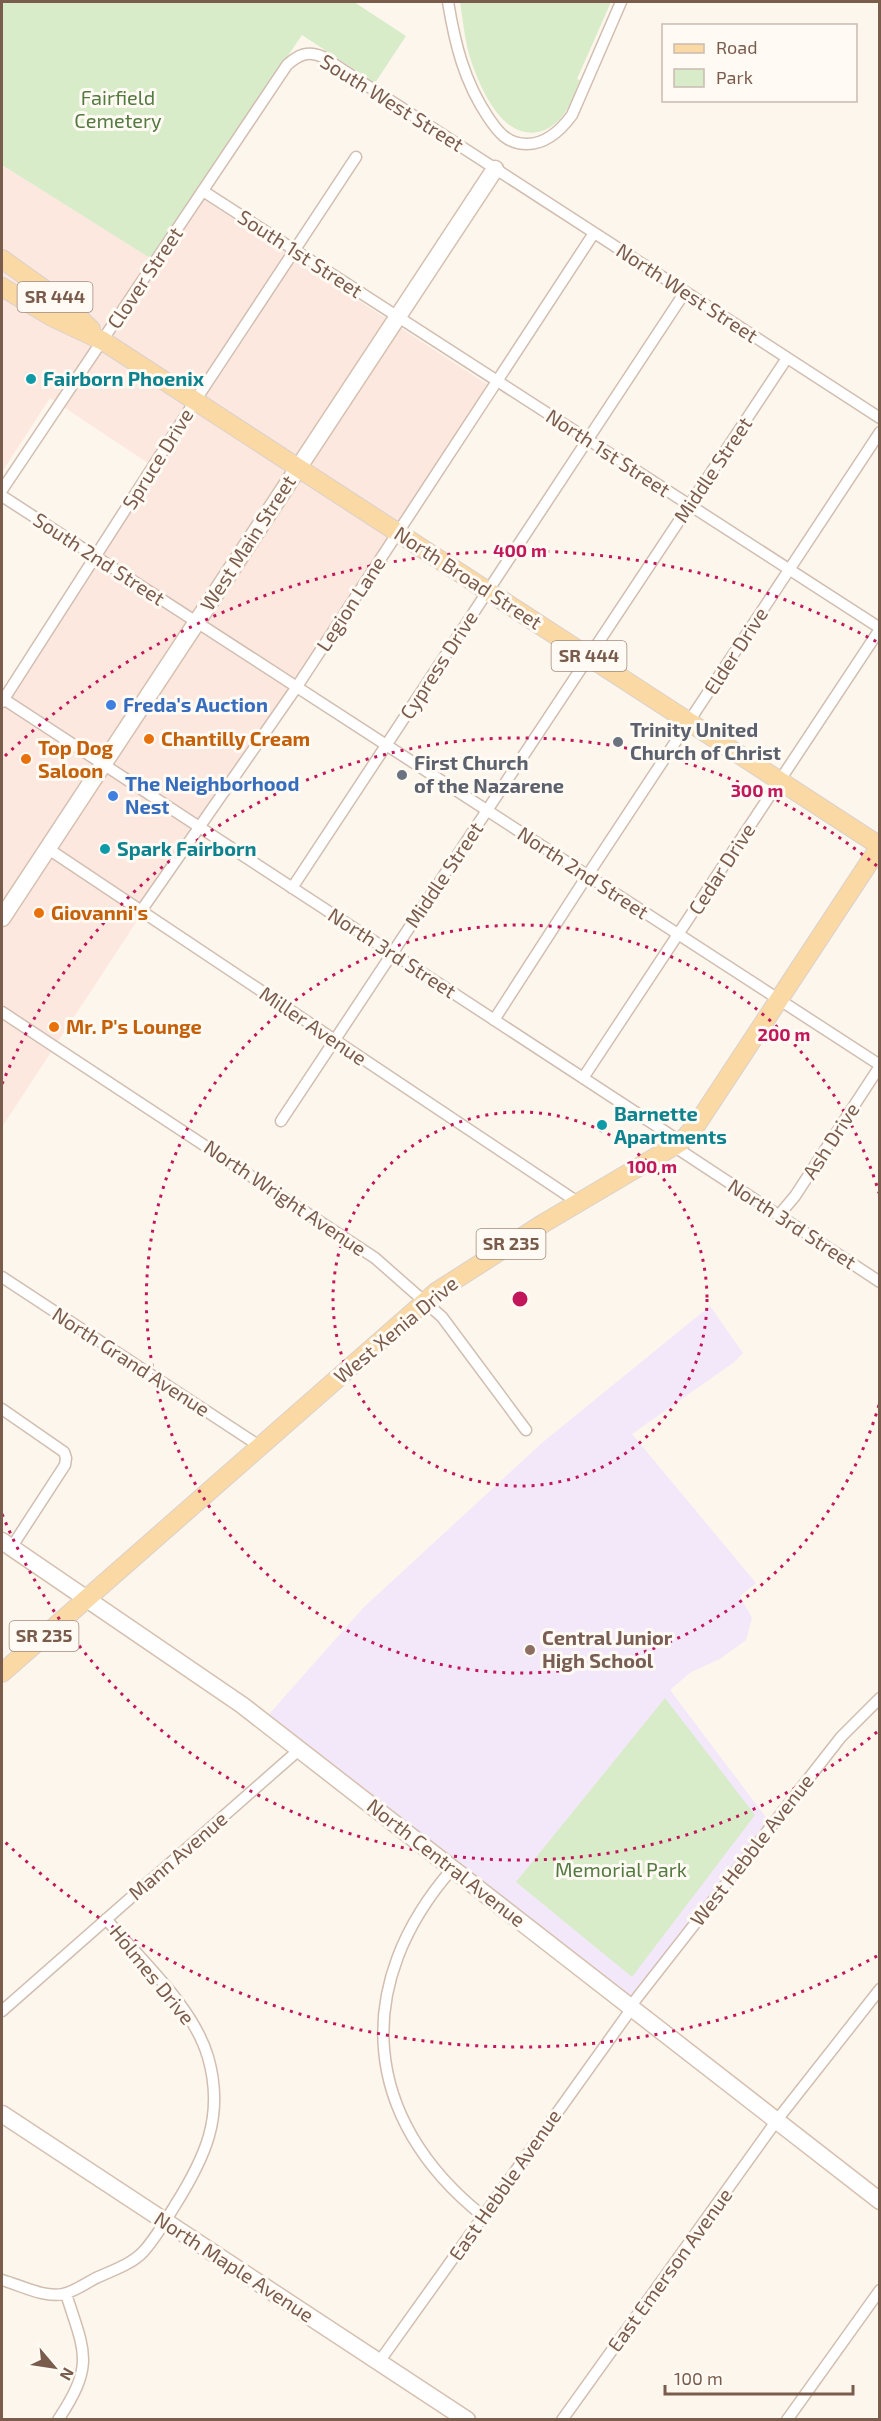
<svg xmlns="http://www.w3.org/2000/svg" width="881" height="2421" font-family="'Exo 2',sans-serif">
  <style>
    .commercial { fill: #fde8e0 }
    .education { fill: #f3e8fa }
    .green { fill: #d8ecc9 }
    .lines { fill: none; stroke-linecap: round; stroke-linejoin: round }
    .street-casing { stroke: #d1beb0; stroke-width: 13 }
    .secondary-casing { stroke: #d6c0b0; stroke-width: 19 }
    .primary-casing { stroke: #dad1cd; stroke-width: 20 }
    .street { stroke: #fff; stroke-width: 10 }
    .secondary { stroke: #fff; stroke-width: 16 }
    .primary { stroke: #fbd9a5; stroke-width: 18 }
    .ring { fill: none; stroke: #c2185b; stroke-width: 3; stroke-dasharray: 3 6 }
    .culture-dot { fill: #0f9aa8; stroke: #fffaf3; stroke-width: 2 }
    .shop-dot { fill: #3f7fe0; stroke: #fffaf3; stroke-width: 2 }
    .food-dot { fill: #e8710a; stroke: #fffaf3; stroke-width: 2 }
    .worship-dot { fill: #6b7280; stroke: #fffaf3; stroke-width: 2 }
    .education-dot { fill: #8d6e63; stroke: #fffaf3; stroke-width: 2 }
    .labels { text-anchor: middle; stroke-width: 6; stroke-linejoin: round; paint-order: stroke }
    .shield { fill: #fffaf3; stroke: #a28b7f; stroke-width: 1.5 }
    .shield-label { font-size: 18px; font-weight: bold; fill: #7a5c4d }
    .park-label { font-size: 20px; fill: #537a41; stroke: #fffaf3 }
    .street-label { font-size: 20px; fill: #7a5c4d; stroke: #fffaf3 }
    .culture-label { font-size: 20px; font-weight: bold; fill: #0d838f; stroke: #fffaf3; text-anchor: start }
    .shop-label { font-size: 20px; font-weight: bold; fill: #366cbe; stroke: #fffaf3; text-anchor: start }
    .worship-label { font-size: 20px; font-weight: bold; fill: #5b616d; stroke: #fffaf3; text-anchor: start }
    .food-label { font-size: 20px; font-weight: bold; fill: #c56008; stroke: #fffaf3; text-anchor: start }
    .education-label { font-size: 20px; font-weight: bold; fill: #785e54; stroke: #fffaf3; text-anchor: start }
    .centre { fill: #c2185b; stroke: #fffaf3; stroke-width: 3 }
    .ring-label { font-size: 18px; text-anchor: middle; font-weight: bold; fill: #c2185b; stroke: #fffaf3; stroke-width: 6; stroke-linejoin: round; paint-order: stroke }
  </style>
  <rect width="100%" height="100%" fill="#fdf6ec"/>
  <path class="commercial" d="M2,165L149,257L194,193L488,385L2,1127V707L157,469L50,398L2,472Z"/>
  <path class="education" d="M710,1306L743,1353L733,1363L632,1434L756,1583L740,1596L752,1618L746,1640L720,1659L691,1672L670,1690L771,1824L632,2008L263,1721L363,1608L543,1442Z"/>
  <path class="green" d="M2,2H354L406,36L375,83L302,35L150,258L2,165Z
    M460,2H611L577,79L580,80C575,91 572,104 564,114C558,122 549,130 538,132C502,139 481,89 471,61C465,42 463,21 460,2Z
    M665,1698L755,1815L632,1977L516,1882Z"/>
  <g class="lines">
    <g class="street-casing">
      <path id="street" d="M448,2C455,44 464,81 488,117C498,132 507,144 527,144C547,144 561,130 572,115L621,2
        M203,191L880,628
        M2,490L287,65C298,55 308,50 323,57L880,418
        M2,496L880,1065
        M2,698L681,1142
        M2,702L195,401L356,157
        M47,848L579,1203
        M292,888L685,292
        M141,911L296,688L594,233
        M2,1012L375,1258L442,1317L526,1430
        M494,1020L587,876L880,432
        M583,1078L880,629
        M281,1121L787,358
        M675,1147L880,1282
        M779,1215L795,1196L880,1066
        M2,1277L261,1447
        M2,1409L64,1452L66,1458L65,1465L11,1548
        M453,1868C351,1984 361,2119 483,2216
        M2,2011L300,1749
        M2,2280C20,2285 44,2298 63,2294C74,2292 86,2283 96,2278C111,2271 132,2264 143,2252C155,2239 165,2222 174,2207C205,2158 225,2116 208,2057C193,2006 140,1959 106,1919
        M379,2362L632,2008L633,2003L841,1737L880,1698
        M58,2420C95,2364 85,2353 66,2294
        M562,2420L777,2120L880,1989
        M787,2420L880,2290"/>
    </g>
    <g class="secondary-casing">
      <path id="secondary" d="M2,918L495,169
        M2,1541L242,1705L880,2201
        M2,2114L467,2420"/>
    </g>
    <g class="primary-casing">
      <path id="primary" d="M2,259L62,302L91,329
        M2,287L52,317L103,341L880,846
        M2,1673L436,1292L544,1223L681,1142L697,1124L880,846"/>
    </g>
    <use href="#street" class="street"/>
    <use href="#secondary" class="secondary"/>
    <use href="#primary" class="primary"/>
  </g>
  <g class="ring">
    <circle cx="520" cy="1299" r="187"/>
    <path d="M879 1405A374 374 0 1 1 879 1193"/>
    <path d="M877 1732A561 561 0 0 1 2 1514M2 1084A561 561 0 0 1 877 866"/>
    <path d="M877 1956A748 748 0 0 1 5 1842M5 756A748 748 0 0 1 877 642"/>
  </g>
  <g class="culture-dot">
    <circle cx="31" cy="379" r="6"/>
    <circle cx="105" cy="849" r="6"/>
    <circle cx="602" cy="1125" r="6"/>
  </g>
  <g class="shop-dot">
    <circle cx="111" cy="705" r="6"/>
    <circle cx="113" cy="796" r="6"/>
  </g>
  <g class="food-dot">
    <circle cx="149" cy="739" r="6"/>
    <circle cx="26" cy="759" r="6"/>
    <circle cx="39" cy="913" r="6"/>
    <circle cx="54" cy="1027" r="6"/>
  </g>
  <g class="worship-dot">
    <circle cx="618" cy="742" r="6"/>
    <circle cx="402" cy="775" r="6"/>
  </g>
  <circle class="education-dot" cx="530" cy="1650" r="6"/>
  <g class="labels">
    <g class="shield">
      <rect x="17.5" y="282" width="75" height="30" rx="4.5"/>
      <rect x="551.5" y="641" width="75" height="30" rx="4.5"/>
      <rect x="476.5" y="1229" width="69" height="30" rx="4.5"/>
      <rect x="9.5" y="1621" width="69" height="30" rx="4.5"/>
    </g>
    <g class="shield-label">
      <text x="55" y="303">SR 444</text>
      <text x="589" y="662">SR 444</text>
      <text x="511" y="1250">SR 235</text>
      <text x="44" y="1642">SR 235</text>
    </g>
    <g class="park-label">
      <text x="118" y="105">Fairfield<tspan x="118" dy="23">Cemetery</tspan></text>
      <text x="621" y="1877">Memorial Park</text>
    </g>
    <g class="street-label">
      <text transform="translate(392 103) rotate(32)" y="7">South West Street</text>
      <text transform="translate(300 254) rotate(33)" y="7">South 1st Street</text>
      <text transform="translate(145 278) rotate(-56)" y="7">Clover Street</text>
      <text transform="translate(687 293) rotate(33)" y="7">North West Street</text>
      <text transform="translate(608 453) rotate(33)" y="7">North 1st Street</text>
      <text transform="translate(158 459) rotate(-58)" y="7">Spruce Drive</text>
      <text transform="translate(713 470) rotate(-56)" y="7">Middle Street</text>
      <text transform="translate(248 543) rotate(-57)" y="7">West Main Street</text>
      <text transform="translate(99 559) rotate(33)" y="7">South 2nd Street</text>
      <text transform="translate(468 578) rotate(33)" y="7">North Broad Street</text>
      <text transform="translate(351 604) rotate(-57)" y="7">Legion Lane</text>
      <text transform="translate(736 651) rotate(-57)" y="7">Elder Drive</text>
      <text transform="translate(439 665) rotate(-57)" y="7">Cypress Drive</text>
      <text transform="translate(722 869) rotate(-57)" y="7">Cedar Drive</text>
      <text transform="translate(583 873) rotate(33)" y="7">North 2nd Street</text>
      <text transform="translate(444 875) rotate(-56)" y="7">Middle Street</text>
      <text transform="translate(392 953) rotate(33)" y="7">North 3rd Street</text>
      <text transform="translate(313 1026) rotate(34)" y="7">Miller Avenue</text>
      <text transform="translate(831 1141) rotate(-57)" y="7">Ash Drive</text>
      <text transform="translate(285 1198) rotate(34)" y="7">North Wright Avenue</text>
      <text transform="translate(792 1224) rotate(33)" y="7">North 3rd Street</text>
      <text transform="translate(396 1330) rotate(-40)" y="7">West Xenia Drive</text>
      <text transform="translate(131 1362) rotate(33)" y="7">North Grand Avenue</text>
      <text transform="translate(752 1850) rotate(-52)" y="7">West Hebble Avenue</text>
      <text transform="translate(178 1856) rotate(-41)" y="7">Mann Avenue</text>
      <text transform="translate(446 1863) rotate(38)" y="7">North Central Avenue</text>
      <text transform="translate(152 1975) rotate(51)" y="7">Holmes Drive</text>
      <text transform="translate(505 2185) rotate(-55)" y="7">East Hebble Avenue</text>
      <text transform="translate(234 2267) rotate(33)" y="7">North Maple Avenue</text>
      <text transform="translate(670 2270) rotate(-54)" y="7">East Emerson Avenue</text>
    </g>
    <g class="culture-label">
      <text x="43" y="386">Fairborn Phoenix</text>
      <text x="117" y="856">Spark Fairborn</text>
      <text x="614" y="1121">Barnette<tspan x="614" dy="23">Apartments</tspan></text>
    </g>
    <g class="shop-label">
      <text x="123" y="712">Freda's Auction</text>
      <text x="125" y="791">The Neighborhood<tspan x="125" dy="23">Nest</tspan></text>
    </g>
    <g class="worship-label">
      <text x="630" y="737">Trinity United<tspan x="630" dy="23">Church of Christ</tspan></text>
      <text x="414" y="770">First Church<tspan x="414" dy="23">of the Nazarene</tspan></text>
    </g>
    <g class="food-label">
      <text x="161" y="746">Chantilly Cream</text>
      <text x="38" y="755">Top Dog<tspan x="38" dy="23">Saloon</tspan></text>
      <text x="51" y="920">Giovanni's</text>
      <text x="66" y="1034">Mr. P's Lounge</text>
    </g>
    <g class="education-label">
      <text x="542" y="1645">Central Junior<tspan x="542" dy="23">High School</tspan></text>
    </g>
  </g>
  <circle cx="520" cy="1299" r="9" class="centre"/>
  <g class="ring-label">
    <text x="520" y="557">400 m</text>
    <text x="757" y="797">300 m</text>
    <text x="784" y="1041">200 m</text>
    <text x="652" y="1173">100 m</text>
  </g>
  <rect width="881" height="2421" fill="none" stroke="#7a5c4d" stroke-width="6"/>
  <rect x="662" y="24" width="195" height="78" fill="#fffaf3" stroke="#cabbb1" stroke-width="1.5"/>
  <rect x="674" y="44" width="30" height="9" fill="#fbd9a5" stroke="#cabbb1" stroke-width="1.5"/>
  <text x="716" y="54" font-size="18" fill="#7a5c4d">Road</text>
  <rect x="674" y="69" width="30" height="18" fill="#d8ecc9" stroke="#cabbb1" stroke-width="1.5"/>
  <text x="716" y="84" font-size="18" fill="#7a5c4d">Park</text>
  <g transform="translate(54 2367) rotate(119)" stroke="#fffaf3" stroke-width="4.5" paint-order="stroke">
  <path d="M0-4.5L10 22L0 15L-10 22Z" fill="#7a5c4d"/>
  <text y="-9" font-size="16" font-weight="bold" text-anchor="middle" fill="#7a5c4d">N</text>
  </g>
  <path d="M665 2385v9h188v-9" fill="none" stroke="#7a5c4d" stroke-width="3"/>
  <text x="674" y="2385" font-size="18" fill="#7a5c4d" stroke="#fffaf3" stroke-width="4.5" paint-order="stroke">100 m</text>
</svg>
